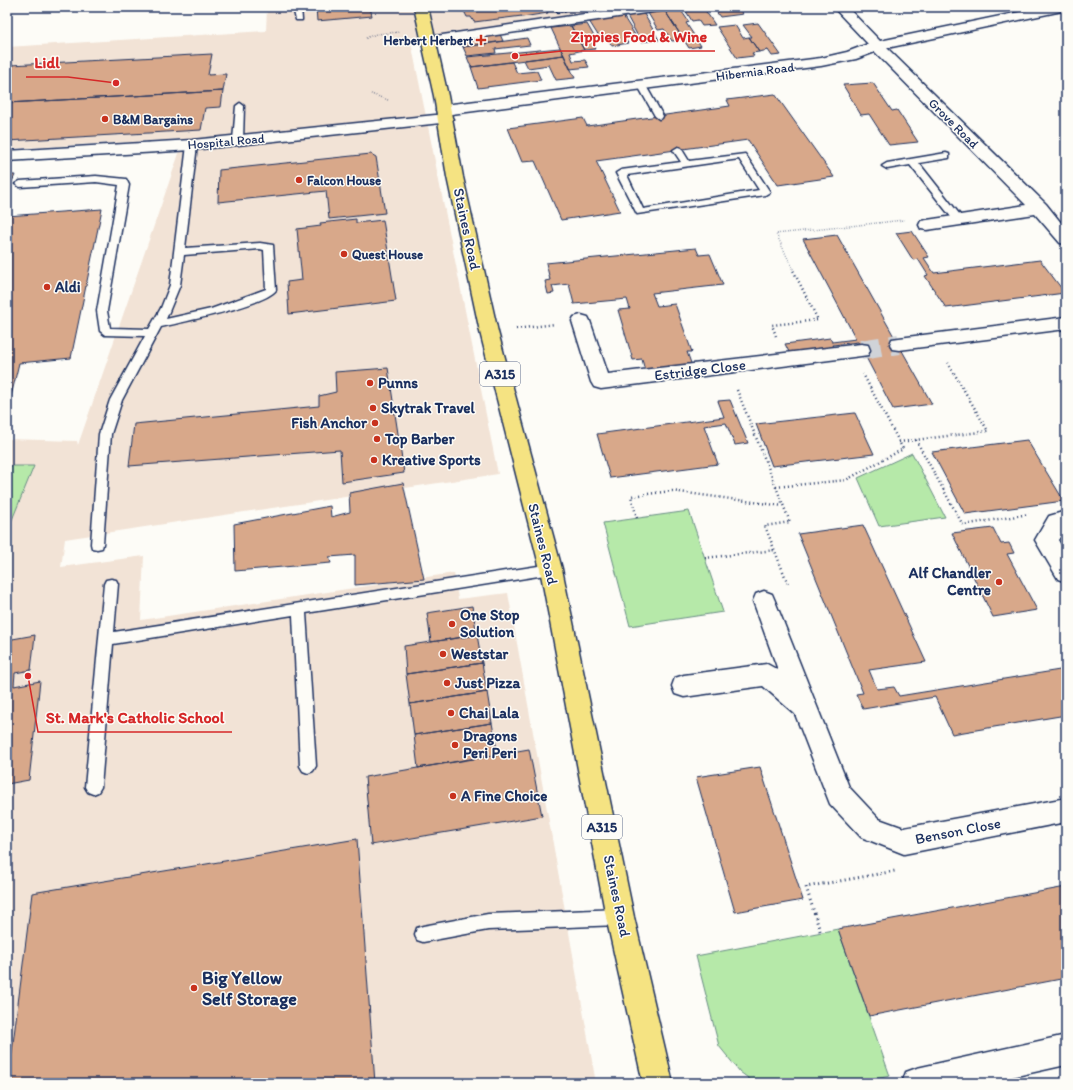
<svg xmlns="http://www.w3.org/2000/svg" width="1073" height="1090" font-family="Itim,sans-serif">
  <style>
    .built { fill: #f2e3d6 }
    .green { fill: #b6e9a9; stroke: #688c84 }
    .building { fill: #d8a88a; stroke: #1b2f5e }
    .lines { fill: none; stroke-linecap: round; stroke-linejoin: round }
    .street-tunnel { stroke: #d0d3d8; stroke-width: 20; stroke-dasharray: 20 10; stroke-linecap: butt }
    .lane-casing { stroke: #1b2f5e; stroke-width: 3 }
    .street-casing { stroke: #1b2f5e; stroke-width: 3 }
    .secondary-casing { stroke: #1b2f5e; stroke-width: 3 }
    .primary-casing { stroke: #1b2f5e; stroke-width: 3 }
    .path-far2 { stroke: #1b2f5e; stroke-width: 1.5; stroke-dasharray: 0.5 2; stroke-linecap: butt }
    .path-far1 { stroke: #1b2f5e; stroke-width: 2.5; stroke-dasharray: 1 3; stroke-linecap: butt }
    .path { stroke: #1b2f5e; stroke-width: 3; stroke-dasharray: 1 3.5; stroke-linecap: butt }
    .lane { fill: #fdfcf7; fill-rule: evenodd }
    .street { fill: #fdfcf7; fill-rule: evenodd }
    .secondary { fill: #fdfcf7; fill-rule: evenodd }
    .primary { fill: #f5e382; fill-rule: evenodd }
    .poi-dot { fill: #c8321e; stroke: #fdfcf7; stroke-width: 1.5 }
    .labels { text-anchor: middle; stroke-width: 3; stroke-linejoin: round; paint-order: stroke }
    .far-poi-label { font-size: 13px; font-weight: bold; fill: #1b2f5e; stroke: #fdfcf7; text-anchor: start }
    .far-street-label { font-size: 13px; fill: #1b2f5e; stroke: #fdfcf7 }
    .shield { fill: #fdfcf7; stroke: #5f6c8c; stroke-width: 1 }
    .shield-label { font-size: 14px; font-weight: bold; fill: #1b2f5e }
    .street-label { font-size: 15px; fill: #1b2f5e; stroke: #fdfcf7 }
    .poi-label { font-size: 15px; font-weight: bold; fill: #1b2f5e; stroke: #fdfcf7; text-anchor: start }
    .near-poi-label { font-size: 18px; font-weight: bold; fill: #1b2f5e; stroke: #fdfcf7; text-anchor: start }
    .leader { fill: none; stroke: #d62828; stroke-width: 1.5 }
    .callout-dot { fill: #d62828; stroke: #fdfcf7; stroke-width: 1.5 }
    .callout-label { font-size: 16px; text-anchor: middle; font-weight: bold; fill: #d62828; stroke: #fdfcf7; stroke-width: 3; stroke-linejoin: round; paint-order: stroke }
  </style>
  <rect width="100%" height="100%" fill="#fdfcf7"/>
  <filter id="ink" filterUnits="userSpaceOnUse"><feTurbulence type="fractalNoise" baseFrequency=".025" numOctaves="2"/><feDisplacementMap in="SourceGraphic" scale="8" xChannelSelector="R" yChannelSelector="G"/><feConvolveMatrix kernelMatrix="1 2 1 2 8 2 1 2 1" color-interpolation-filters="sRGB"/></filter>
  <g filter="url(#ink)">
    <path class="built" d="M274,7H580L586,15L411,42L498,474L65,539L61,567L144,556L141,620L454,573L458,599L508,593L596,1083H7V439L77,441L78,445L184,139L7,149V47L266,31L267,8Z"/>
    <path class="green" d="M912,453L945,517L879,526L858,478Z
      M7,466H34L7,532Z
      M689,511L723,612L630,626L603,523Z
      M838,929L890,1076L856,1083H755L740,1072L719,1046L696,956Z"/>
    <path class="building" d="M316,7H370L372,16L317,21Z
      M462,7H545L548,13L522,17V16L474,22L471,17H467Z
      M703,7L715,25L702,26L698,20L692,21L684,8Z
      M721,7H737L743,14L720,17L715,10L722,9Z
      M680,9L689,22L686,23L701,46L689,48L665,11Z
      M665,11L684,40L672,41L664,29L658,30L648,13Z
      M644,14L659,40L641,42L627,16Z
      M623,16L635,35L623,37L628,43L612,46L608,39L601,40L589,21Z
      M758,23L781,55L772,56L768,50L759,52L749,37H752L743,25Z
      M587,24L595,38L590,39L596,49L584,50L571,26Z
      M735,25L743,38L749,37L759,52L752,53L754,56L737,58L717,27Z
      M571,26L584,50L570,53L573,61L585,60L589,67L570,69L551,28Z
      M499,32L503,41L463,47L460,38Z
      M527,38L530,45L495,49L496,53L467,56L463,47Z
      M560,48L564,55L471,67L467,57Z
      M212,54L208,75L226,74L223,91L7,103V76L11,65Z
      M564,55L575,78L556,80L549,65L528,68L524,60Z
      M512,62L517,73L537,71L541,80L478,88L471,67Z
      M873,83L892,111L897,110L918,142L889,145L869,114L861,115L843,85Z
      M223,91L221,107L205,108L201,130L7,141V103Z
      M775,94L834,177L778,185L748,140L596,161L620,211L561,220L535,161L522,162L508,128L583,118L587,126L730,106L727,100Z
      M371,154L376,157L385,213L329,219L326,191L218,202L219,170Z
      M7,175H15L7,193Z
      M102,209L71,358L19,363L7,413V216Z
      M356,219V223L383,220L396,301L289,314L287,282L302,280L297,229L321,226L320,223Z
      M912,231L929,257L924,258L934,273L1040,260L1065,293L946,308L925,276L928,275L918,259L913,260L896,233Z
      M837,235L932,404L893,409L858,342L833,345L835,349L790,354L785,344L830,338L832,342L856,339L803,239Z
      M696,248L699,255L710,254L723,285L652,293L657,306L675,304L692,352H687L692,366L645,371L642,359L633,360L618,310L630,309L627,299L574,304L569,284L552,286L554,293L548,294L545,281L550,280L546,263Z
      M388,368L404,473L342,482L340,450L129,466L134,424L319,406V396L336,392L335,372Z
      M730,400L748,443L735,445L726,423L704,426L718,464L610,478L597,434L724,417L718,401Z
      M855,413L874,454L772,466L756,424Z
      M1027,440L1064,501L965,514L932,452Z
      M403,483L424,579L355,585V555L329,557L331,563L235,571L234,524L330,506L331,517L350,512L349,493Z
      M863,525L926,662L869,670L877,689L894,687L899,696L1066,669V715L952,734L935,697L863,709L856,694L863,693L798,534Z
      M993,528L1001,544L1009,543L1014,553L1007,554L1037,610L993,617L952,533Z
      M472,606L477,635L431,642L427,613Z
      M35,635L31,670L15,673L14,686L40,681L29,780L7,784V640Z
      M477,635L482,663L406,674L404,646Z
      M482,663L487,692L410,704L406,674Z
      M487,692L492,723L414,735L410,704Z
      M492,723L498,755L418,768L414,735Z
      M529,749L542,816L371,845L365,777Z
      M760,767L803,900L735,912L696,777Z
      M357,839L375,1083H8L32,893Z
      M1066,887V978L869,1016L838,929Z"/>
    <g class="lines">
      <path class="street-tunnel" d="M861,350L899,344"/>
      <g class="lane-casing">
        <path id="lane" d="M293,7H301L302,20H296Z
          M555,7H563L565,10L558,12Z
          M642,83L646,86L663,116L662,118L659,119L655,116L638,86Z
          M240,103L244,106L243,140L238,143L233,140L236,106Z
          M192,142L197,145L185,248L260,243L273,245L276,290C266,305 182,322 161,327L122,400L111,434L103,544L102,548L97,549L92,548L91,544L99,434L110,400L145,336L105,335L100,331L97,311L119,185L96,182L20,187L15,184L20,181L96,176L126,179L129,185L107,311L110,328L149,329L161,308L170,285L187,145ZM260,249L264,250L266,289L211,309L166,319L180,285L184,255Z
          M678,147L681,148L689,161L745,154L770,192L765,195L637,214L616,173L621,170L681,162L673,150ZM739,159L759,190L643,209L627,175Z
          M946,153L949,154V158L919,163L964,220L959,223L955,222L910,165L887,169L882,166L887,163Z
          M551,564L556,565L558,569L556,573L551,574L306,613L316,766L313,771L308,773L303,771L300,766L293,615L113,644L101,787L98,792L93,794L88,792L85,787L104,584L106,580L111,579L116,580L118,584L114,632Z
          M620,909L626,911L628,917L626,923L620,925L488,930L423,942L417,940L415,934L417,928L423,926L488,914Z"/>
      </g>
      <g class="street-casing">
        <path id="street" d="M632,7H666L664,10L659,11L429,45L424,44L422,41L424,38L429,37Z
          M833,7H847L880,41L1043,7H1066V10L1062,11L887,48L1046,204L1066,229V244L1060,243L1035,214L927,230L921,229L919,225L921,221L927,220L1026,205L875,52L856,59L821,66L444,115L439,113L436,110L439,107L444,105L821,58L847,52L868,44Z
          M581,315L588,317L590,321L608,374L861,344L868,345L870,350L868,355L861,356L601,389L594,387L591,382L572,321L574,317Z
          M1066,317V329L899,350L892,349L890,344L892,339L899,338Z
          M1066,511V528L1058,540L1066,554V582L1058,579L1035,540L1049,516Z
          M764,591L772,594L775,601L849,787L879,819L904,828L1066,798V822L904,854L861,837L830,804L795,714L763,686L684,697L675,694L672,686L675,678L684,675L767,664L778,670L753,601L756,594Z
          M1066,1035V1065L985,1083H902L906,1072L917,1068Z"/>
      </g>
      <g class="secondary-casing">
        <path id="secondary" d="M445,114L450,116L453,119L450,122L192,150L7,161V151L192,140Z"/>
      </g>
      <g class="primary-casing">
        <path id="primary" d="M414,7H428L448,96L463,177L498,332L562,569L634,917L673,1083H643L606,917L540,569L480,332L447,177L434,96Z"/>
      </g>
      <path class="path-far2" d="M366,38L376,34L400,32
        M371,94L388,100
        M793,269L776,234L904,220"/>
      <path class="path-far1" d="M516,329L555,324
        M776,336L772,325L818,320L792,268
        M737,390L790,522L765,526L788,584
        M916,440L963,525L1029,514
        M899,442L988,431L948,363
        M776,487L846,480L903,449L863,374
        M637,518L631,496L672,491L783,506
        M705,558L775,550"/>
      <path class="path" d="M820,931L806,887L895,871"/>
      <use href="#lane" class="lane"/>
      <use href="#street" class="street"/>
      <use href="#secondary" class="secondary"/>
      <use href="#primary" class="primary"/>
    </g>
  </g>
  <g class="poi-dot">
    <path d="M479 34h4v4h4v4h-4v4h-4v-4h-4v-4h4z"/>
    <circle cx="105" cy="119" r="4"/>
    <circle cx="299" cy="180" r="4"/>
    <circle cx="344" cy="254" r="4"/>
    <circle cx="47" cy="287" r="4"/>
    <circle cx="370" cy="383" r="4"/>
    <circle cx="373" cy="408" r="4"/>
    <circle cx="375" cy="423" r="4"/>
    <circle cx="377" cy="439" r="4"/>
    <circle cx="374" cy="460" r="4"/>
    <circle cx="999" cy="582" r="4"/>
    <circle cx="452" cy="624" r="4"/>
    <circle cx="443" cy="654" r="4"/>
    <circle cx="447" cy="683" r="4"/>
    <circle cx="451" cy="713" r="4"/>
    <circle cx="455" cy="745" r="4"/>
    <circle cx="453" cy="796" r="4"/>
    <circle cx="194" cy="988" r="4"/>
  </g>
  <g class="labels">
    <g class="far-poi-label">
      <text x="473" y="45" text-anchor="end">Herbert Herbert</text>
      <text x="113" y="124">B&amp;M Bargains</text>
      <text x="307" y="185">Falcon House</text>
      <text x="352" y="259">Quest House</text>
    </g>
    <g class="far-street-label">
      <text transform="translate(755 71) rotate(-7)" y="5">Hibernia Road</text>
      <text transform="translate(954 123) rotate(45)" y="5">Grove Road</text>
      <text transform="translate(226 141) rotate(-5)" y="5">Hospital Road</text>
    </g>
    <g class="shield">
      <rect x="480" y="362" width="40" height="24" rx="3"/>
      <rect x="582" y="815" width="40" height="24" rx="3"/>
    </g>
    <g class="shield-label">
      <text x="500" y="379">A315</text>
      <text x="602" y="832">A315</text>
    </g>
    <g class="street-label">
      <text transform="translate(467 229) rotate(78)" y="5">Staines Road</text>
      <text transform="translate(700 370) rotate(-7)" y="5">Estridge Close</text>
      <text transform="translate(543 544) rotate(76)" y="5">Staines Road</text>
      <text transform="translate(958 831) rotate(-11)" y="5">Benson Close</text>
      <text transform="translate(617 896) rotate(78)" y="5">Staines Road</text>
    </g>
    <g class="poi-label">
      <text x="55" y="292">Aldi</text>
      <text x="378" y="388">Punns</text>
      <text x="381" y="413">Skytrak Travel</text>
      <text x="367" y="428" text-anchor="end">Fish Anchor</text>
      <text x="385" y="444">Top Barber</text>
      <text x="382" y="465">Kreative Sports</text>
      <text x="991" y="578" text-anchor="end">Alf Chandler<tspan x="991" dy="17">Centre</tspan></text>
      <text x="460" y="620">One Stop<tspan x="460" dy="17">Solution</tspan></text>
      <text x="451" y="659">Weststar</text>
      <text x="455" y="688">Just Pizza</text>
      <text x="459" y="718">Chai Lala</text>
      <text x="463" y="741">Dragons<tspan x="463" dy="17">Peri Peri</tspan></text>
      <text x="461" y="801">A Fine Choice</text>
    </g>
    <g class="near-poi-label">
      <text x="202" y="984">Big Yellow<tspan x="202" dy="21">Self Storage</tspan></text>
    </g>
  </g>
  <path class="leader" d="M515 56L562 51H715M116 83L68 77H26M28 676L38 732H232"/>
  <g class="callout-dot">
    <circle cx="515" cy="56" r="4"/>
    <circle cx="116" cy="83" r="4"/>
    <circle cx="28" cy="676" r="4"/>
  </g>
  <g class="callout-label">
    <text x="639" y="42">Zippies Food &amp; Wine</text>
    <text x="47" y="68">Lidl</text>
    <text x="135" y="723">St. Mark's Catholic School</text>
  </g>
  <rect width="1073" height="1090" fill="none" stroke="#fdfcf7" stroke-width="24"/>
  <rect x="12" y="12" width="1049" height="1066" fill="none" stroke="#1b2f5e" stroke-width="1.5" filter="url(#ink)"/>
</svg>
